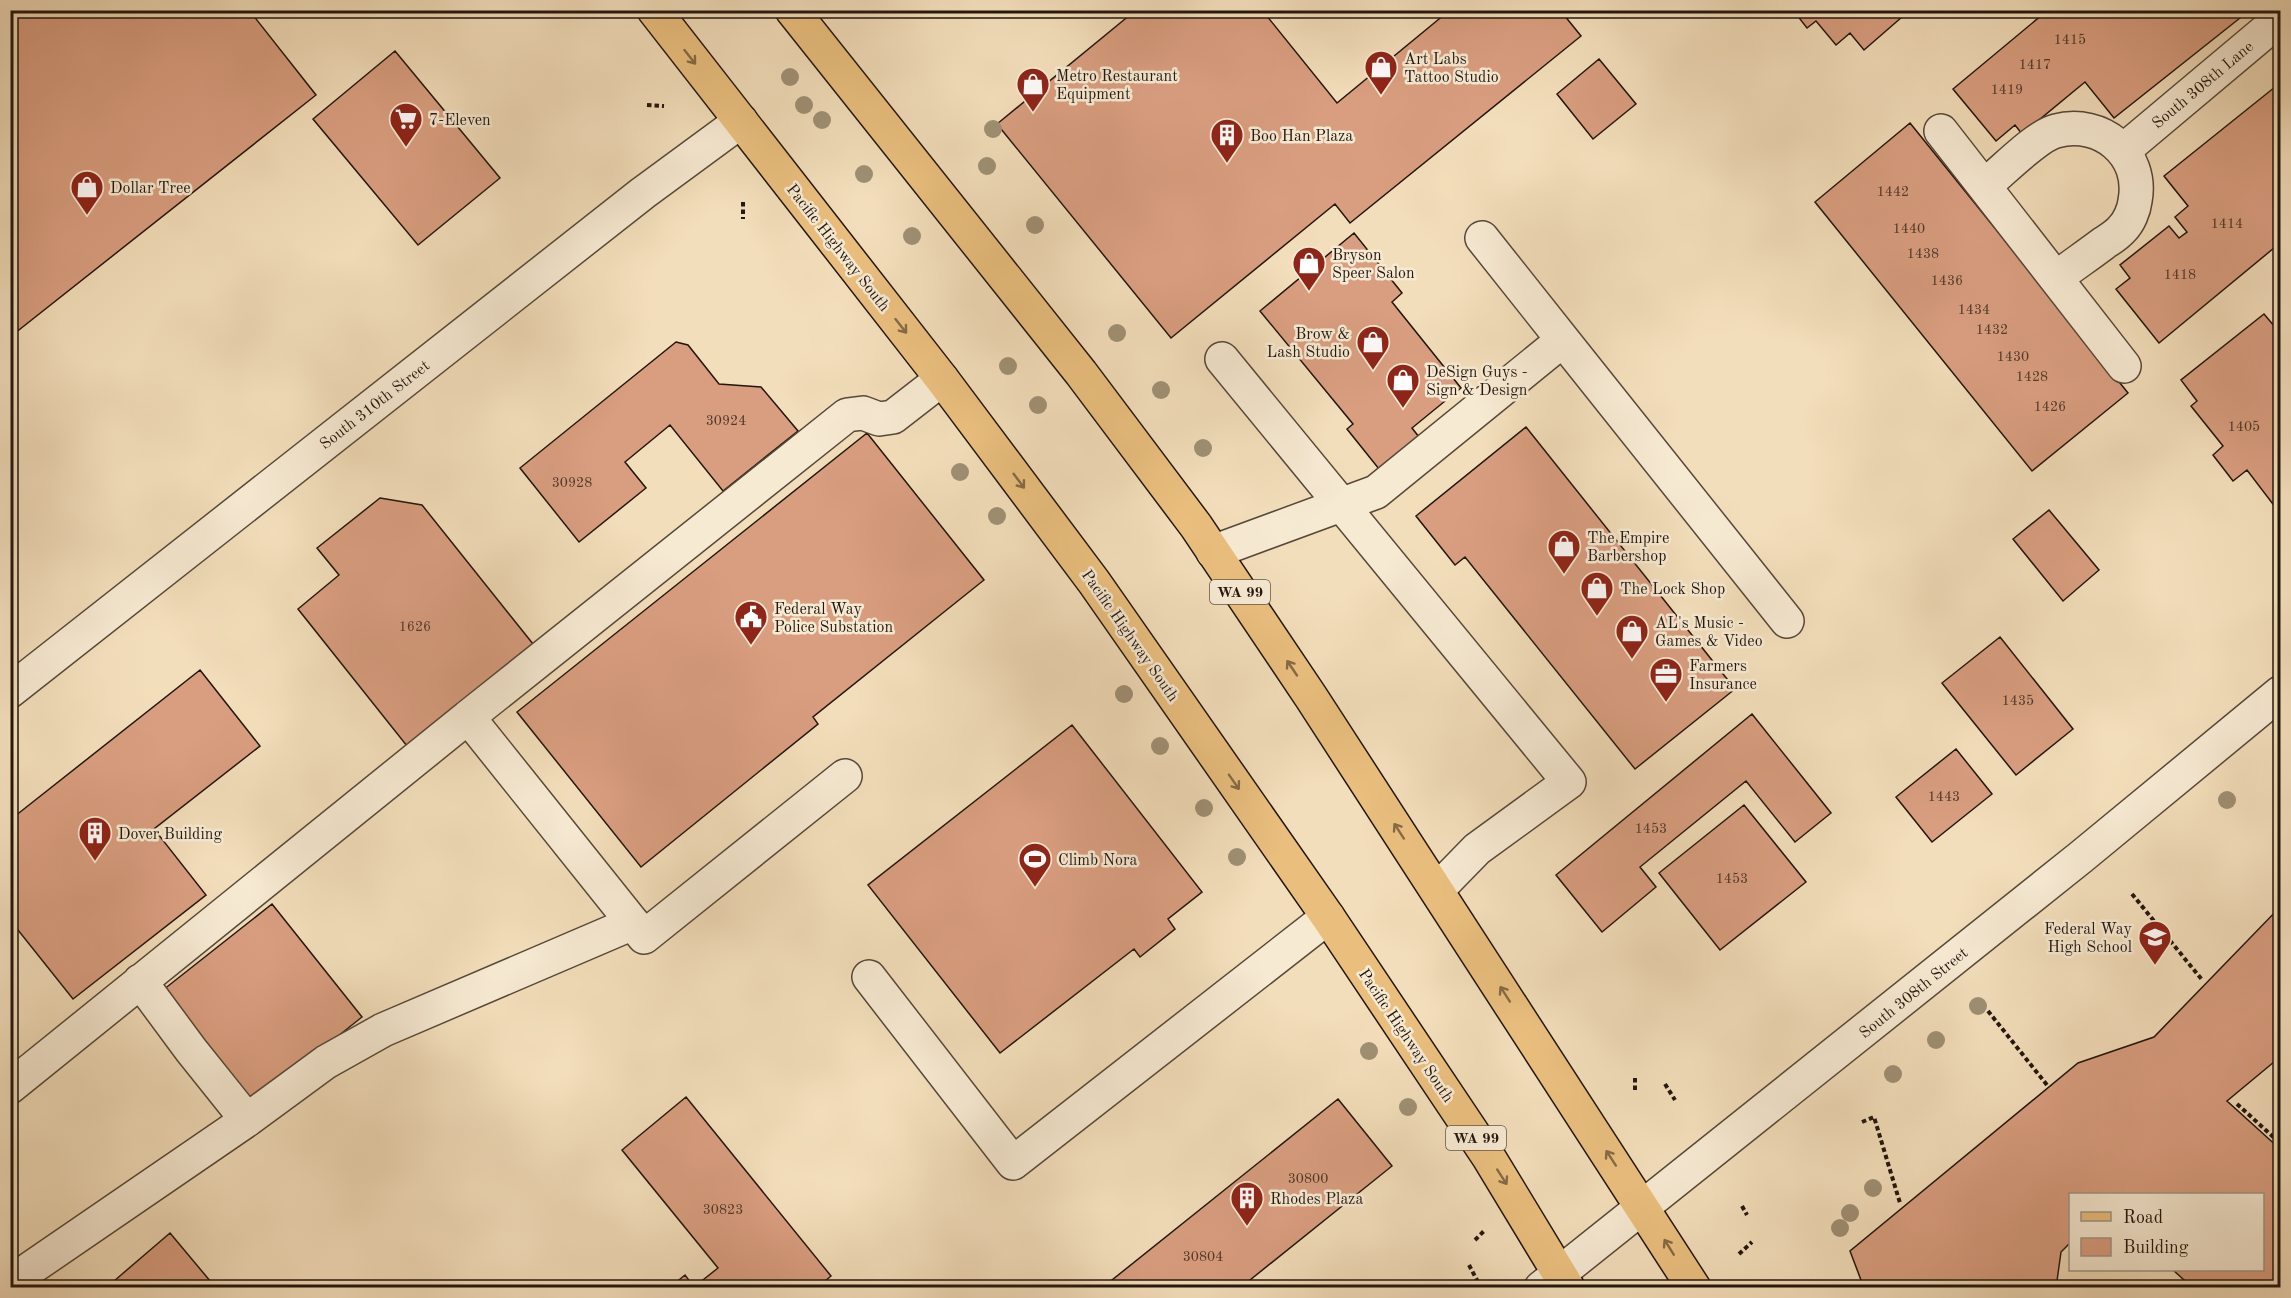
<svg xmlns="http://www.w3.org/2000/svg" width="2291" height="1298" font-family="'Old Standard TT',serif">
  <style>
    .building { fill: #d99e80; stroke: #23160e; stroke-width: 1.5 }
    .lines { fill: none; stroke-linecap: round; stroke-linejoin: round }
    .minor-casing { stroke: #574839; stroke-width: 36 }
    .major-casing { stroke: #23160e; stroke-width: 36 }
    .path { stroke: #23160e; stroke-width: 4; stroke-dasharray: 4.5 3; stroke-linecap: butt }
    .minor { stroke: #f7ead3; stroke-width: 33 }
    .major { stroke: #eabf7e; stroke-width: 33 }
    .tree { fill: #9f9074 }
    .oneway { stroke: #866a46 }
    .labels { text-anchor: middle; stroke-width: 5; stroke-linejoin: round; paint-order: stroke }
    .number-label { font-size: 14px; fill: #50382a }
    .shield { fill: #f7ead3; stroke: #635649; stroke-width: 1.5 }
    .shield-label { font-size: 15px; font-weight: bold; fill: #23160e }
    .poi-label { font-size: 16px; fill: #23160e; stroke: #f7ead3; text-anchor: start }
    .street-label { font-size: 16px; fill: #23160e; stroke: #f7ead3 }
  </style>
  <rect width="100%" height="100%" fill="#f3debb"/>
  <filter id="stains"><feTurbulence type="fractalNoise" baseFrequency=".00333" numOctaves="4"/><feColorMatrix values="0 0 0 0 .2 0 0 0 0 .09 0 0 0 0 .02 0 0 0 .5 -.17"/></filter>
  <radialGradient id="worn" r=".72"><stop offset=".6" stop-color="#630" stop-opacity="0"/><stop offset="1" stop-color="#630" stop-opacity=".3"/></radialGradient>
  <path class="building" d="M10,10H249L316,95L10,337Z
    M1136,10H1262L1337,103L1450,10H1560L1581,36L1350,223L1335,204L1171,338L997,124Z
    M1793,10H1910L1864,50L1850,33L1836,45L1816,21L1807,28Z
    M2048,10H2250L2114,118L2085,82L2022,134L2015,125L1996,141L1953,89Z
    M395,51L500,178L418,245L313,119Z
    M1599,59L1636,104L1593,139L1557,94Z
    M2280,83V243L2159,343L2116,289L2130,278L2120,265L2169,226L2179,238L2187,232L2175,217L2188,206L2164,176Z
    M1910,123L2128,393L2032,471L1815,202Z
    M1354,233L1402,293L1392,302L1461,388L1412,428L1419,437L1379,469L1347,429L1353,424L1260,311Z
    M2264,314L2280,333L2279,512L2247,470L2233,481L2213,455L2223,446L2191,406L2197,401L2181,380Z
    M676,342L688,345L719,384L761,387L798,431L723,491L670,425L625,462L646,488L579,542L520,468Z
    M1526,427L1735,689L1635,769L1465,557L1455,565L1416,516Z
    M867,433L984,580L813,717L818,724L641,867L517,712Z
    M380,498L422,505L533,644L407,746L298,609L339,575L317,548Z
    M2049,510L2099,570L2063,601L2013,539Z
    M2000,637L2073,729L2016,775L1942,683Z
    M200,670L260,746L154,829L206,895L73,999L10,920V820Z
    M1752,714L1831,813L1795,842L1746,781L1640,867L1656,887L1602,932L1556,875Z
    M1072,725L1202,892L1168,919L1175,929L1140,957L1134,949L1000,1053L868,885Z
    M1956,749L1992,794L1932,842L1896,797Z
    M1744,805L1806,882L1720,950L1659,873Z
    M272,904L362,1017L253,1104L163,990Z
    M2280,907V1057L2227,1101L2280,1149V1288H2193L2173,1270H2262V1194H2070V1243L2061,1252L2056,1288H1864L1850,1251L2078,1063L2154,1037Z
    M686,1097L831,1276L817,1288H669L685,1275L694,1287L718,1268L622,1150Z
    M1338,1099L1392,1166L1240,1288H1102Z
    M170,1233L216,1288H119L114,1281Z"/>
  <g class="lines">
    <g class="minor-casing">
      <path id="minor" d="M1941,131L2124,366
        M2124,150L2280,19
        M1984,186C2002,172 2036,136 2056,131C2101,119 2144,154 2135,201C2134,210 2129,222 2122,229C2117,235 2110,239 2104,243C2088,255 2072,266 2056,278
        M1482,238L1563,340
        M1222,359L1569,782L1477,849L1437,890
        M1213,552L1376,492L1563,340L1787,621
        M10,691L643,193L741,121
        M845,776L644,937L468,717L847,415L863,413L879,419L893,417L942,379
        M869,977L1013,1163L1328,917
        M140,981L191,1050L247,1120
        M10,1087L468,717
        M10,1284L31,1268L247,1120L326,1062L383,1030L633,923
        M1541,1288L2081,857L2280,693"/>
    </g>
    <g class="major-casing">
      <path id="major" d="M654,10L942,379L1094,582L1328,917L1488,1156L1568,1288
        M792,10L1081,373L1196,526L1311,697L1694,1288"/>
    </g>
    <path class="path" d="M647,105L664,106
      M743,202V219
      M2132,894L2203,981
      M1988,1011L2047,1085
      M1665,1084L1675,1100
      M1635,1090V1078
      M2237,1104L2280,1143
      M1862,1122L1874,1117L1900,1203
      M1742,1206L1747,1215
      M1475,1240L1485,1230
      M1739,1254L1752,1242
      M1469,1265L1479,1284
      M1854,1288L1857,1285"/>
    <use href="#minor" class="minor"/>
    <use href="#major" class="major"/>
  </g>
  <g class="tree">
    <circle cx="790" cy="77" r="9"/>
    <circle cx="804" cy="105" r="9"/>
    <circle cx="822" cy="120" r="9"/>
    <circle cx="993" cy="129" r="9"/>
    <circle cx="987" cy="166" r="9"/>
    <circle cx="864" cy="174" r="9"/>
    <circle cx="1035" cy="225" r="9"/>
    <circle cx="912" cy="236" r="9"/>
    <circle cx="1117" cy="333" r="9"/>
    <circle cx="1008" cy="366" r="9"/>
    <circle cx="1161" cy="390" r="9"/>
    <circle cx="1038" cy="405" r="9"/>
    <circle cx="1203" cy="448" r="9"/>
    <circle cx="960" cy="472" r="9"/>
    <circle cx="997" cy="516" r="9"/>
    <circle cx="1124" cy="694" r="9"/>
    <circle cx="1160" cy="746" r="9"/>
    <circle cx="2227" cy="800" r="9"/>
    <circle cx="1204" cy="808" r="9"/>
    <circle cx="1237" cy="857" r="9"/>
    <circle cx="1978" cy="1006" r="9"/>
    <circle cx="1936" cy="1040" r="9"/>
    <circle cx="1369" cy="1051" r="9"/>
    <circle cx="1893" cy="1074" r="9"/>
    <circle cx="1408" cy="1107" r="9"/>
    <circle cx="1873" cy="1188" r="9"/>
    <circle cx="1850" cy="1213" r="9"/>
    <circle cx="1840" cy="1228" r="9"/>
  </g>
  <defs><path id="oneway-shaft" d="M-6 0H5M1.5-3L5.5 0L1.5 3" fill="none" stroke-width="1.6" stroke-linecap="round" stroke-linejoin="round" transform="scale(1.5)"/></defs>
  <g class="oneway">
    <use href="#oneway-shaft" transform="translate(690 57) rotate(52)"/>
    <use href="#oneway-shaft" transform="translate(901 326) rotate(52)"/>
    <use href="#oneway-shaft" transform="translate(1019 481) rotate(53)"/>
    <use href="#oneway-shaft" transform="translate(1292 668) rotate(-124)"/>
    <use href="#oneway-shaft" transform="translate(1234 782) rotate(55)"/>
    <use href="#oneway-shaft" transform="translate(1399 831) rotate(-123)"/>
    <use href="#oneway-shaft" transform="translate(1505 994) rotate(-123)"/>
    <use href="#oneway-shaft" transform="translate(1611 1158) rotate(-123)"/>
    <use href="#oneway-shaft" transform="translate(1502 1177) rotate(57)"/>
    <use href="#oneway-shaft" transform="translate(1669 1247) rotate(-122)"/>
  </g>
  <defs>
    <g id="shop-pin" transform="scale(1.725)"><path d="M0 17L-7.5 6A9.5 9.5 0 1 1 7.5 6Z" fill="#8f2418" stroke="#f7ead3"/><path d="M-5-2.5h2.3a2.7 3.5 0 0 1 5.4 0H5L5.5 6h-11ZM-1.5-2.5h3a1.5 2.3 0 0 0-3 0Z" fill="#fff"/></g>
    <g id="supermarket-pin" transform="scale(1.725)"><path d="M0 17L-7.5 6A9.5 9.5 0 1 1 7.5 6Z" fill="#8f2418" stroke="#f7ead3"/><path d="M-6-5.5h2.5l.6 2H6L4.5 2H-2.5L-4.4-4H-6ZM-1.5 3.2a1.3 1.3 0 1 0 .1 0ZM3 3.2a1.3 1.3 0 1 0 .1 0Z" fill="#fff"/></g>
    <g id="building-pin" transform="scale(1.725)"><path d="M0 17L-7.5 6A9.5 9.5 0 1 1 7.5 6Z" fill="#8f2418" stroke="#f7ead3"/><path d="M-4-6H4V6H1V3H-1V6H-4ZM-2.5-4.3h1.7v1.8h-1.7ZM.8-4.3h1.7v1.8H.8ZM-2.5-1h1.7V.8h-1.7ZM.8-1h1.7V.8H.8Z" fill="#fff"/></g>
    <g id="civic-pin" transform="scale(1.725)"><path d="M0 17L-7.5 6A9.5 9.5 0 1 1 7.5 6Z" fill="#8f2418" stroke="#f7ead3"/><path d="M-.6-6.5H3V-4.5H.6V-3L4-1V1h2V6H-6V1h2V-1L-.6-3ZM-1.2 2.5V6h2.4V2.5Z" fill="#fff"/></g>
    <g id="office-pin" transform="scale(1.725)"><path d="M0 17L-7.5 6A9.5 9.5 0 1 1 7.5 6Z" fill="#8f2418" stroke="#f7ead3"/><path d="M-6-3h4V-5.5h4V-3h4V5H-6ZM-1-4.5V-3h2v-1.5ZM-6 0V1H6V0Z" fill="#fff"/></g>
    <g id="stadium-pin" transform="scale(1.725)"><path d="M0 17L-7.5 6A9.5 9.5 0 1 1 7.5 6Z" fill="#8f2418" stroke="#f7ead3"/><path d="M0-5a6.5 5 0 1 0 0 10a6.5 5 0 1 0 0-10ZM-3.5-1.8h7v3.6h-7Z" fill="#fff"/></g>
    <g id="school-pin" transform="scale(1.725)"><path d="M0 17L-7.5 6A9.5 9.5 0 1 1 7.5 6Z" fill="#8f2418" stroke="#f7ead3"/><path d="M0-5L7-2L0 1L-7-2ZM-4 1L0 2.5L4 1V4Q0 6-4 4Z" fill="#fff"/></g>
  </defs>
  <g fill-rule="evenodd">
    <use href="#shop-pin" x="1381" y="67"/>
    <use href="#shop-pin" x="1033" y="84"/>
    <use href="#supermarket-pin" x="406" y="119"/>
    <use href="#building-pin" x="1227" y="135"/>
    <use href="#shop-pin" x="87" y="187"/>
    <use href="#shop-pin" x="1309" y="263"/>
    <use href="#shop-pin" x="1373" y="342"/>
    <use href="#shop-pin" x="1403" y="380"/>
    <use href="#shop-pin" x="1564" y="546"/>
    <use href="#shop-pin" x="1597" y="588"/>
    <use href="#civic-pin" x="751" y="617"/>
    <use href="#shop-pin" x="1632" y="631"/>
    <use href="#office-pin" x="1666" y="674"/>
    <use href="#building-pin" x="95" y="833"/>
    <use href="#stadium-pin" x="1035" y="859"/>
    <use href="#school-pin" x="2155" y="937"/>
    <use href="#building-pin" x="1247" y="1198"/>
  </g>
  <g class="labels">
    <g class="number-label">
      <text x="2070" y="44">1415</text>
      <text x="2035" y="69">1417</text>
      <text x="2007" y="94">1419</text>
      <text x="1893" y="196">1442</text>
      <text x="2227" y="228">1414</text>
      <text x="1909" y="233">1440</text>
      <text x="1923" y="258">1438</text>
      <text x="2180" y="279">1418</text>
      <text x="1947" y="285">1436</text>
      <text x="1974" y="314">1434</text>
      <text x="1992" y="334">1432</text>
      <text x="2013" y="361">1430</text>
      <text x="2032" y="381">1428</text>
      <text x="2050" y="411">1426</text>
      <text x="726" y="425">30924</text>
      <text x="2244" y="431">1405</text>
      <text x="572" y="487">30928</text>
      <text x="415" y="631">1626</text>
      <text x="2018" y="705">1435</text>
      <text x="1944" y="801">1443</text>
      <text x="1651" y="833">1453</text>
      <text x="1732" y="883">1453</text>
      <text x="1308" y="1183">30800</text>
      <text x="723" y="1214">30823</text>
      <text x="1203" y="1261">30804</text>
    </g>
    <g class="shield">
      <rect x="1210" y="580" width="60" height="24" rx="4.5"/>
      <rect x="1446" y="1126" width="60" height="24" rx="4.5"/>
    </g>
    <g class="shield-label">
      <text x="1240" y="597">WA 99</text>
      <text x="1476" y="1143">WA 99</text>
    </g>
    <g class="poi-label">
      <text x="1404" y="64">Art Labs<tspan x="1404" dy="18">Tattoo Studio</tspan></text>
      <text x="1056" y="81">Metro Restaurant<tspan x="1056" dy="18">Equipment</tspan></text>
      <text x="429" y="125">7-Eleven</text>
      <text x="1250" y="141">Boo Han Plaza</text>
      <text x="110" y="193">Dollar Tree</text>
      <text x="1332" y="260">Bryson<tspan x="1332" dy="18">Speer Salon</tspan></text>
      <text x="1350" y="339" text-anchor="end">Brow &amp;<tspan x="1350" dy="18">Lash Studio</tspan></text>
      <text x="1426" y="377">DeSign Guys -<tspan x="1426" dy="18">Sign &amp; Design</tspan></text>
      <text x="1587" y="543">The Empire<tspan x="1587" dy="18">Barbershop</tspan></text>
      <text x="1620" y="594">The Lock Shop</text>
      <text x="774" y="614">Federal Way<tspan x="774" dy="18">Police Substation</tspan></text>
      <text x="1655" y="628">AL's Music -<tspan x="1655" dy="18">Games &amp; Video</tspan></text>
      <text x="1689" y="671">Farmers<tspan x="1689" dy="18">Insurance</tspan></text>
      <text x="118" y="839">Dover Building</text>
      <text x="1058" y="865">Climb Nora</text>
      <text x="2132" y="934" text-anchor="end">Federal Way<tspan x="2132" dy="18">High School</tspan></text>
      <text x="1270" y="1204">Rhodes Plaza</text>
    </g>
    <g class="street-label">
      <text transform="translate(2202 84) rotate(-40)" y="6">South 308th Lane</text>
      <text transform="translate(839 247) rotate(52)" y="6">Pacific Highway South</text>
      <text transform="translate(374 404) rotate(-38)" y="6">South 310th Street</text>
      <text transform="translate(1131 635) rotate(55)" y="6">Pacific Highway South</text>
      <text transform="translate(1913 992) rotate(-39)" y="6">South 308th Street</text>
      <text transform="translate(1407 1035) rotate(56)" y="6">Pacific Highway South</text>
    </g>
  </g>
  <rect width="2291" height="1298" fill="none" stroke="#f3debb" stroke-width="36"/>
  <rect x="12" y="12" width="2267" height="1274" fill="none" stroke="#23160e" stroke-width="3"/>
  <rect x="18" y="18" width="2255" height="1262" fill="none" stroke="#23160e" stroke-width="1.5"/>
  <rect x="2069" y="1193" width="195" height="78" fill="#f7ead3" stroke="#a29584" stroke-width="1.5"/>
  <rect x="2081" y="1212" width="30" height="9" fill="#eabf7e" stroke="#a29584" stroke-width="1.5"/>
  <text x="2123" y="1223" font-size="18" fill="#23160e">Road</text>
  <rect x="2081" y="1238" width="30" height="18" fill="#d99e80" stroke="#a29584" stroke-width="1.5"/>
  <text x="2123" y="1253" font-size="18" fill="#23160e">Building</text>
  <rect width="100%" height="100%" filter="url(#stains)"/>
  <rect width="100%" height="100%" fill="url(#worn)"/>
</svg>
